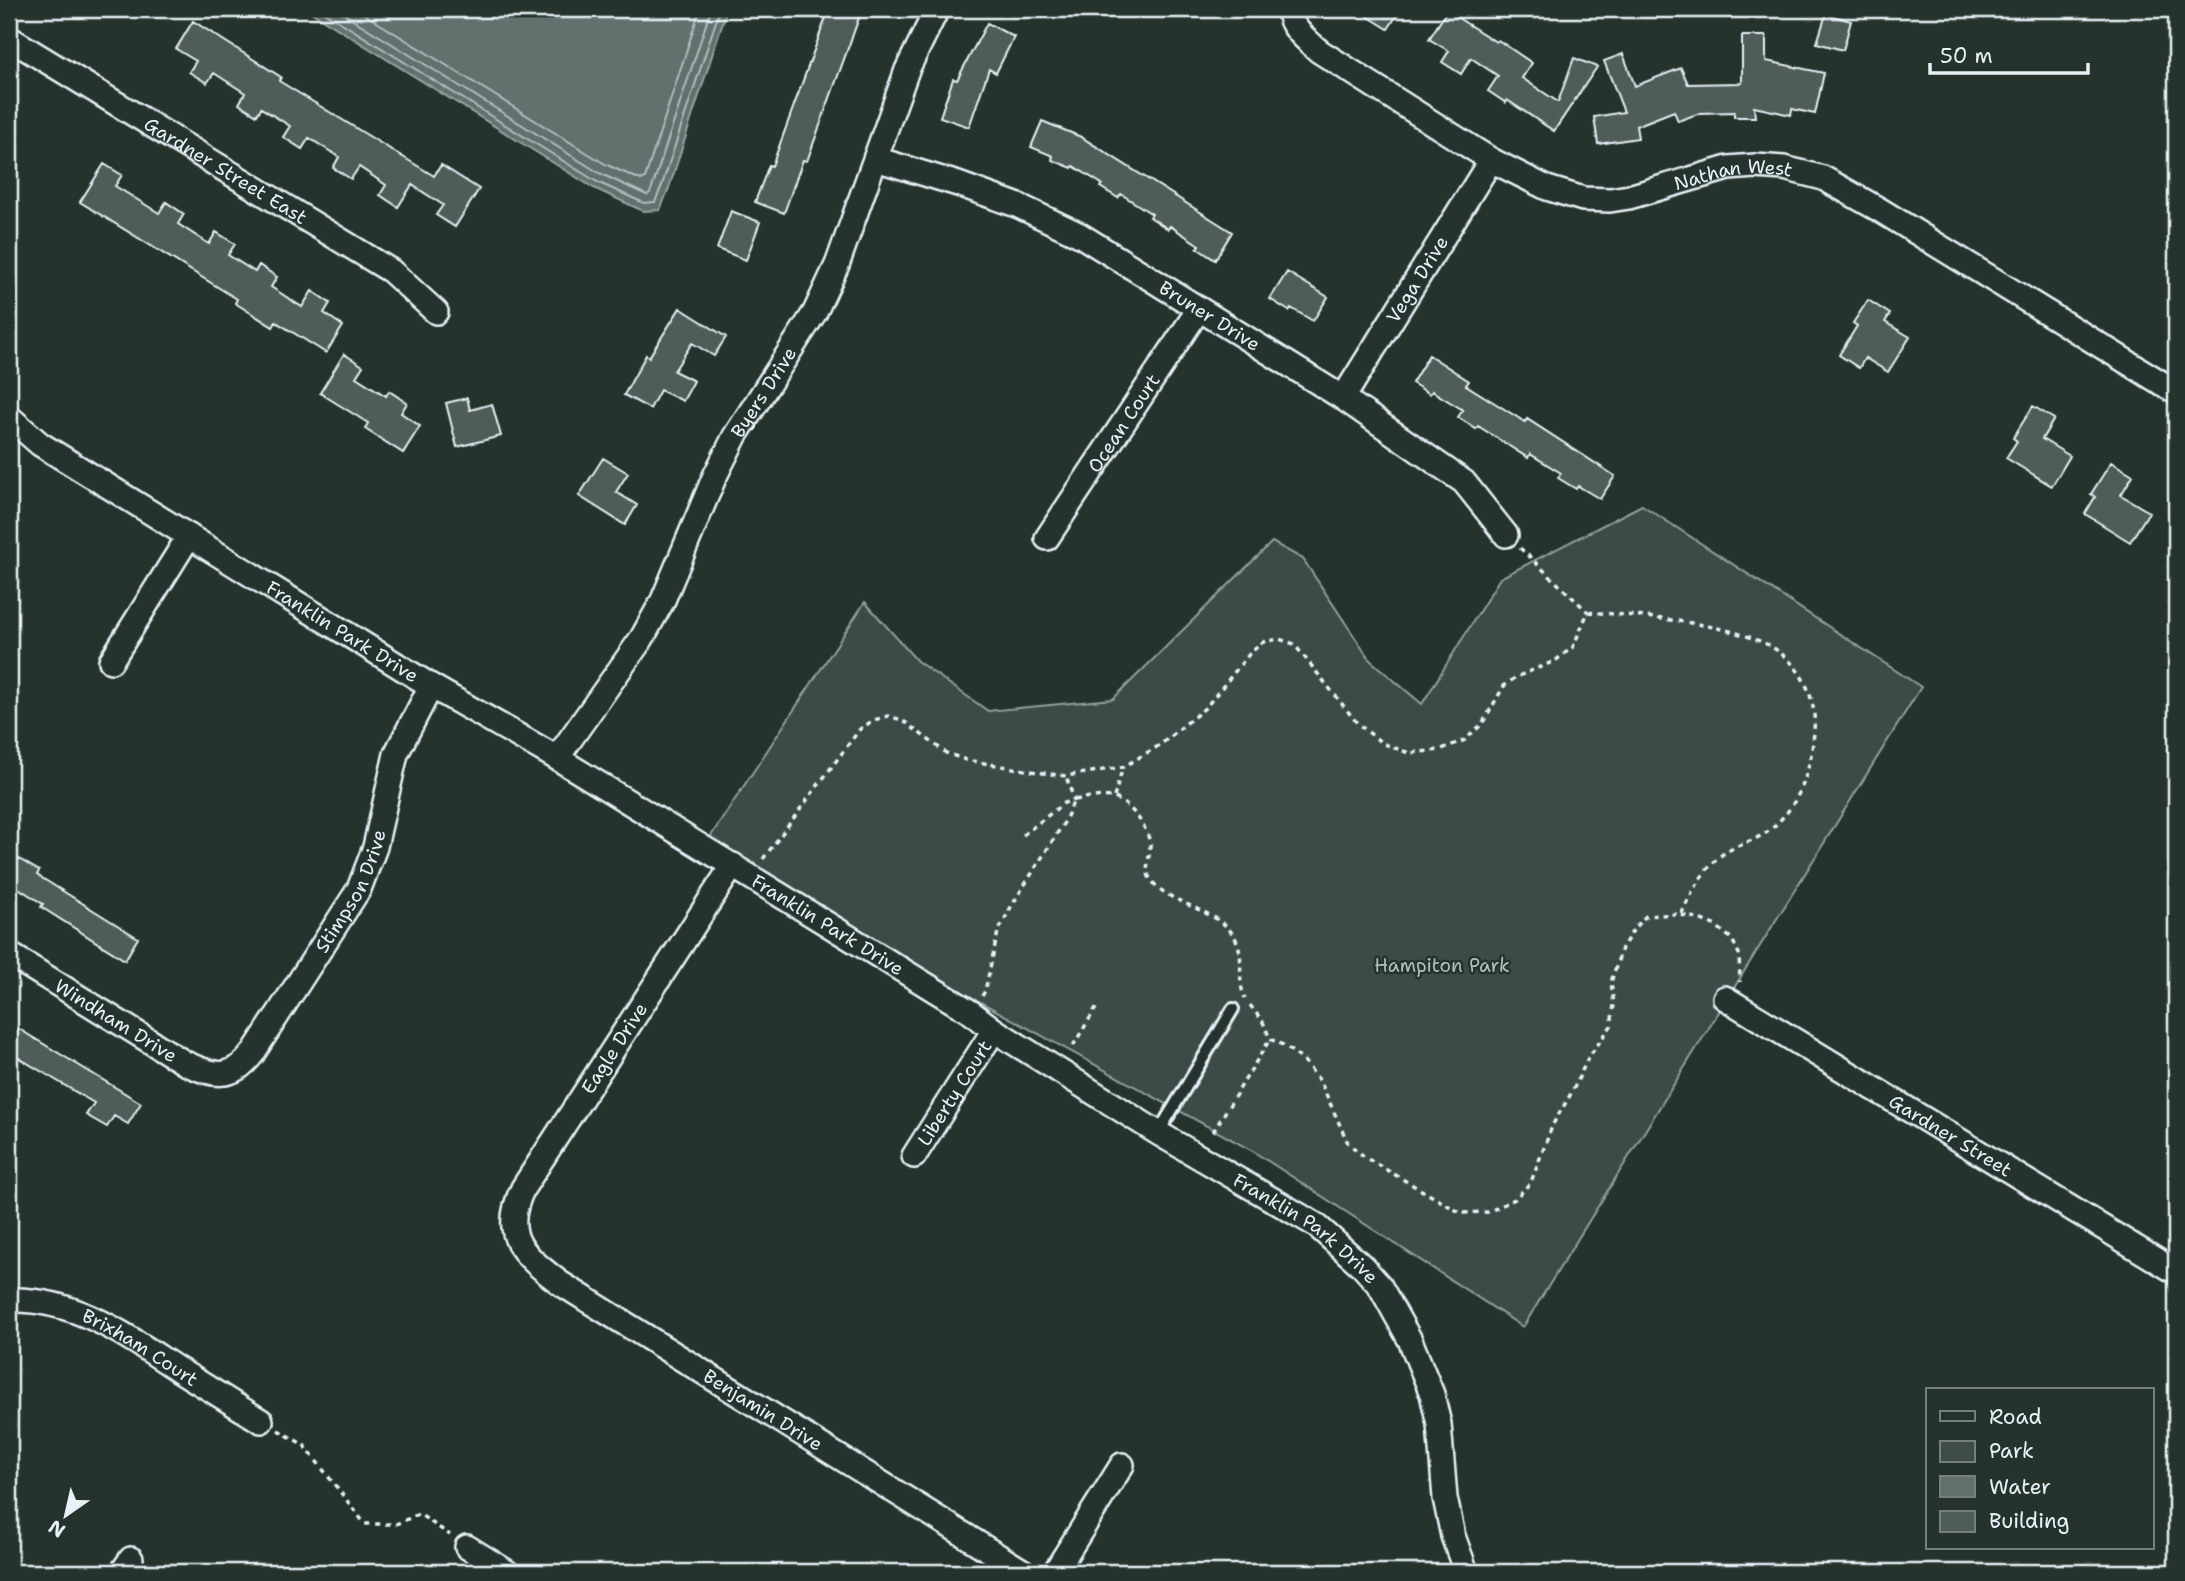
<svg xmlns="http://www.w3.org/2000/svg" width="2185" height="1581" font-family="'Shantell Sans',sans-serif">
  <style>
    .green { fill: #3e4b47; stroke: #939ea0; stroke-width: 2 }
    .water { fill: #636f6d; stroke: #98a3a5; stroke-width: 2 }
    .lines { fill: none; stroke-linecap: round; stroke-linejoin: round }
    .shore { stroke: #b3bdc0; stroke-width: 2 }
    .building { fill: #505c59; stroke: #e8f1f8; stroke-width: 2 }
    .service-casing { stroke: #e8f1f8; stroke-width: 16 }
    .minor-casing { stroke: #e8f1f8; stroke-width: 28 }
    .path { stroke: #e8f1f8; stroke-width: 3.5; stroke-dasharray: 5 5; stroke-linecap: butt }
    .service { stroke: #26332d; stroke-width: 10 }
    .minor { stroke: #26332d; stroke-width: 23 }
    .labels { text-anchor: middle; stroke-width: 5; stroke-linejoin: round; paint-order: stroke }
    .street-label { font-size: 19px; fill: #e8f1f8; stroke: #26332d }
    .park-label { font-size: 19px; fill: #b5bfc3; stroke: #26332d }
  </style>
  <rect width="100%" height="100%" fill="#26332d"/>
  <filter id="ink" filterUnits="userSpaceOnUse"><feTurbulence type="fractalNoise" baseFrequency=".0143" numOctaves="2"/><feDisplacementMap in="SourceGraphic" scale="14" xChannelSelector="R" yChannelSelector="G"/><feConvolveMatrix kernelMatrix="1 2 1 2 8 2 1 2 1" color-interpolation-filters="sRGB"/></filter>
  <g filter="url(#ink)">
    <path class="green" d="M1642,505L1921,687L1523,1327L1251,1150L750,876L703,848L865,602L917,661L988,711L1113,699L1272,542L1303,559L1370,660L1422,704L1500,578Z"/>
    <path class="water" d="M306,9H727L669,188L660,210L643,211L594,188Z"/>
    <g class="lines">
      <path class="shore" d="M319,9L597,182L644,203L655,202L662,185L720,9
        M336,9L601,174L647,195L650,193L654,182L711,9
        M356,9L605,164L641,180L645,178L700,9"/>
    </g>
    <path class="building" d="M829,9H842L860,15L807,161L803,160L784,213L755,202L769,165L772,166Z
      M1356,9H1401L1388,29Z
      M1447,11L1496,42L1498,40L1532,63L1522,78L1558,102L1574,58L1597,67L1554,131L1507,100L1506,103L1488,91L1498,76L1471,58L1461,74L1442,62L1449,51L1429,39Z
      M1826,14L1851,21L1843,50L1817,43Z
      M193,21L281,77L279,81L434,176L441,165L479,189L455,227L436,215L443,205L412,185L398,207L380,195L386,185L359,167L351,179L333,168L339,157L309,138L302,149L283,137L290,126L261,108L257,115L239,104L245,93L214,73L207,83L189,72L196,61L176,49Z
      M987,23L1014,37L996,73L989,69L969,127L940,117L953,79L957,80Z
      M1742,36H1766V61L1824,73L1815,114L1792,109L1791,115L1754,107L1755,117H1734V112L1700,113L1678,121L1674,111L1636,126L1638,138L1598,144L1594,117L1624,112L1604,61L1623,54L1635,86L1681,68L1688,84L1742,83Z
      M1042,121L1081,137L1232,232L1215,260L1197,248L1199,245L1170,226L1168,229L1150,217L1152,214L1121,194L1118,198L1100,187L1102,184L1073,166L1072,168L1052,160L1053,156L1031,147Z
      M104,164L122,175L115,186L159,213L166,202L184,214L178,224L209,244L216,232L235,244L228,255L255,272L259,265L277,277L271,287L302,307L312,291L330,303L324,313L343,326L326,353L276,322L273,327L235,303L237,299L80,202Z
      M731,211L760,222L746,260L717,249Z
      M1287,272L1328,297L1313,321L1291,308L1289,311L1270,299Z
      M1868,300L1890,314L1885,322L1910,337L1888,372L1865,358L1859,368L1839,355L1857,326L1853,323Z
      M680,308L726,337L714,356L692,343L674,371L694,381L683,401L660,390L650,409L624,395L646,355L649,357Z
      M344,354L363,366L356,377L386,396L389,391L407,403L401,413L420,426L403,453L365,429L368,423L320,393Z
      M1429,355L1469,381L1466,385L1525,422L1527,419L1615,476L1600,499L1578,486L1576,489L1558,478L1561,473L1530,454L1528,458L1478,426L1476,429L1458,417L1463,410L1432,391L1430,394L1412,383Z
      M467,398L470,410L492,404L501,436L457,447L446,403Z
      M2033,406L2054,419L2042,439L2070,456L2052,486L2006,458L2017,441L2013,438Z
      M603,458L628,473L616,492L637,505L625,525L579,496Z
      M2111,462L2133,475L2121,495L2149,512L2130,542L2085,514L2095,497L2091,494Z
      M9,853L39,871L37,875L138,938L125,960L41,907L43,904L9,882Z
      M9,1023L141,1103L128,1124L114,1116L107,1127L86,1115L94,1103L9,1052Z"/>
    <g class="lines">
      <g class="service-casing">
        <path id="service" d="M1158,1133L1233,1009"/>
      </g>
      <g class="minor-casing">
        <g id="minor">
          <path id="s1" d="M1289,9C1288,26 1308,41 1319,51L1491,160L1547,188L1583,199L1610,200L1629,197L1728,168L1755,166L1784,168L1823,178L1880,210L2176,392"/>
          <path id="s2" d="M9,38L391,271L436,312"/>
          <path id="s3" d="M876,159L958,184L1019,206L1080,235L1343,398L1464,482L1506,535"/>
          <path id="s4" d="M1343,398L1491,160"/>
          <path id="s5" d="M9,417L40,444L431,686L557,758L972,1013L994,1030L1158,1133L1316,1225L1362,1266L1380,1286L1410,1340L1432,1394L1439,1424L1445,1498L1453,1536L1466,1572"/>
          <path id="s6" d="M1047,538L1199,309"/>
          <path d="M111,661L189,536"/>
          <path id="s7" d="M557,758L642,638L663,600L714,478L735,436L815,312L837,265L907,70L937,9"/>
          <path id="s8" d="M733,865L523,1188C499,1237 524,1255 560,1283L1024,1572"/>
          <path id="s9" d="M9,954L185,1063C213,1076 232,1081 253,1053L359,889L375,847L396,754L431,686"/>
          <path id="s10" d="M1725,998L2176,1272"/>
          <path id="s11" d="M914,1156L994,1030"/>
          <path id="s12" d="M9,1300C76,1298 125,1335 179,1370C206,1387 234,1404 261,1421"/>
          <path d="M467,1547L507,1572"/>
          <path d="M122,1572L131,1559"/>
          <path d="M1055,1572L1122,1465"/>
        </g>
      </g>
      <path class="path" d="M1520,548L1588,612
        M1114,797L1123,767
        M1023,835L1064,803L1074,800L1066,776
        M763,859L860,729L874,720L888,716L902,720L946,753L966,760L1043,773L1066,776L1123,767L1160,745L1206,707L1250,653L1263,642L1279,639L1294,644L1358,724L1382,743L1409,753L1439,750L1465,740L1482,724L1504,686L1516,677L1555,661L1573,647L1588,612C1637,616 1733,622 1775,649C1802,667 1817,698 1814,731C1812,761 1804,792 1785,815C1780,820 1775,826 1770,830C1756,841 1737,844 1723,854C1702,870 1692,893 1681,915
        M982,996L985,991L998,932L1012,905L1065,821L1074,800C1086,798 1099,795 1111,797C1128,800 1148,827 1150,844C1151,856 1143,869 1151,880C1168,903 1207,907 1228,928C1250,952 1234,975 1245,998
        M1250,1005L1263,1022L1270,1039L1285,1046L1304,1061L1320,1081L1348,1143L1366,1158L1461,1213L1488,1212L1515,1199L1531,1182L1553,1124L1572,1092L1588,1058L1611,1026L1614,1005L1611,982L1622,948L1635,927L1646,916L1676,914L1697,918L1716,926L1732,939L1739,954L1740,982
        M1073,1046L1096,1008
        M1213,1132L1270,1039
        M278,1430L304,1445L365,1524H396L419,1514L450,1535"/>
      <use href="#service" class="service"/>
      <use href="#minor" class="minor"/>
    </g>
  </g>
  <g class="labels">
    <g class="street-label">
      <text dy="7" stroke="none"><textPath href="#s2" startOffset="254">Gardner Street East</textPath></text>
      <text dy="7" stroke="none"><textPath href="#s1" startOffset="511">Nathan West</textPath></text>
      <text dy="7" stroke="none"><textPath href="#s4" startOffset="140">Vega Drive</textPath></text>
      <text dy="7" stroke="none"><textPath href="#s3" startOffset="371">Bruner Drive</textPath></text>
      <text dy="7" stroke="none"><textPath href="#s7" startOffset="422">Byers Drive</textPath></text>
      <text dy="7" stroke="none"><textPath href="#s6" startOffset="138">Ocean Court</textPath></text>
      <text dy="7" stroke="none"><textPath href="#s5" startOffset="397">Franklin Park Drive</textPath></text>
      <text dy="7" stroke="none"><textPath href="#s9" startOffset="474">Stimpson Drive</textPath></text>
      <text dy="7" stroke="none"><textPath href="#s5" startOffset="964">Franklin Park Drive</textPath></text>
      <text dy="7" stroke="none"><textPath href="#s9" startOffset="126">Windham Drive</textPath></text>
      <text transform="translate(614 1048) rotate(-57)" y="7">Eagle Drive</text>
      <text dy="7" stroke="none"><textPath href="#s11" startOffset="75">Liberty Court</textPath></text>
      <text dy="7" stroke="none"><textPath href="#s10" startOffset="264">Gardner Street</textPath></text>
      <text dy="7" stroke="none"><textPath href="#s5" startOffset="1531">Franklin Park Drive</textPath></text>
      <text dy="7" stroke="none"><textPath href="#s12" startOffset="142">Brixham Court</textPath></text>
      <text dy="7" stroke="none"><textPath href="#s8" startOffset="740">Benjamin Drive</textPath></text>
    </g>
    <g class="park-label">
      <text x="1442" y="972">Hampiton Park</text>
    </g>
  </g>
  <rect width="2185" height="1581" fill="none" stroke="#26332d" stroke-width="35"/>
  <rect x="18" y="18" width="2150" height="1546" fill="none" stroke="#e8f1f8" stroke-width="2.5" filter="url(#ink)"/>
  <rect x="1926" y="1388" width="228" height="161" fill="#26332d" stroke="#747f7e" stroke-width="2"/>
  <rect x="1940" y="1411" width="35" height="10" fill="#26332d" stroke="#747f7e" stroke-width="2"/>
  <text x="1989" y="1424" font-size="21" fill="#e8f1f8">Road</text>
  <rect x="1940" y="1441" width="35" height="21" fill="#3e4b47" stroke="#747f7e" stroke-width="2"/>
  <text x="1989" y="1458" font-size="21" fill="#e8f1f8">Park</text>
  <rect x="1940" y="1476" width="35" height="21" fill="#636f6d" stroke="#747f7e" stroke-width="2"/>
  <text x="1989" y="1494" font-size="21" fill="#e8f1f8">Water</text>
  <rect x="1940" y="1511" width="35" height="21" fill="#505c59" stroke="#747f7e" stroke-width="2"/>
  <text x="1989" y="1528" font-size="21" fill="#e8f1f8">Building</text>
  <g transform="translate(66 1515) rotate(214)" stroke="#26332d" stroke-width="5" paint-order="stroke">
  <path d="M0-5L12 26L0 18L-12 26Z" fill="#e8f1f8"/>
  <text y="-10" font-size="19" font-weight="bold" text-anchor="middle" fill="#e8f1f8">N</text>
  </g>
  <path d="M1930 63v10h158v-10" fill="none" stroke="#e8f1f8" stroke-width="3.5"/>
  <text x="1940" y="63" font-size="21" fill="#e8f1f8" stroke="#26332d" stroke-width="5" paint-order="stroke">50 m</text>
</svg>
